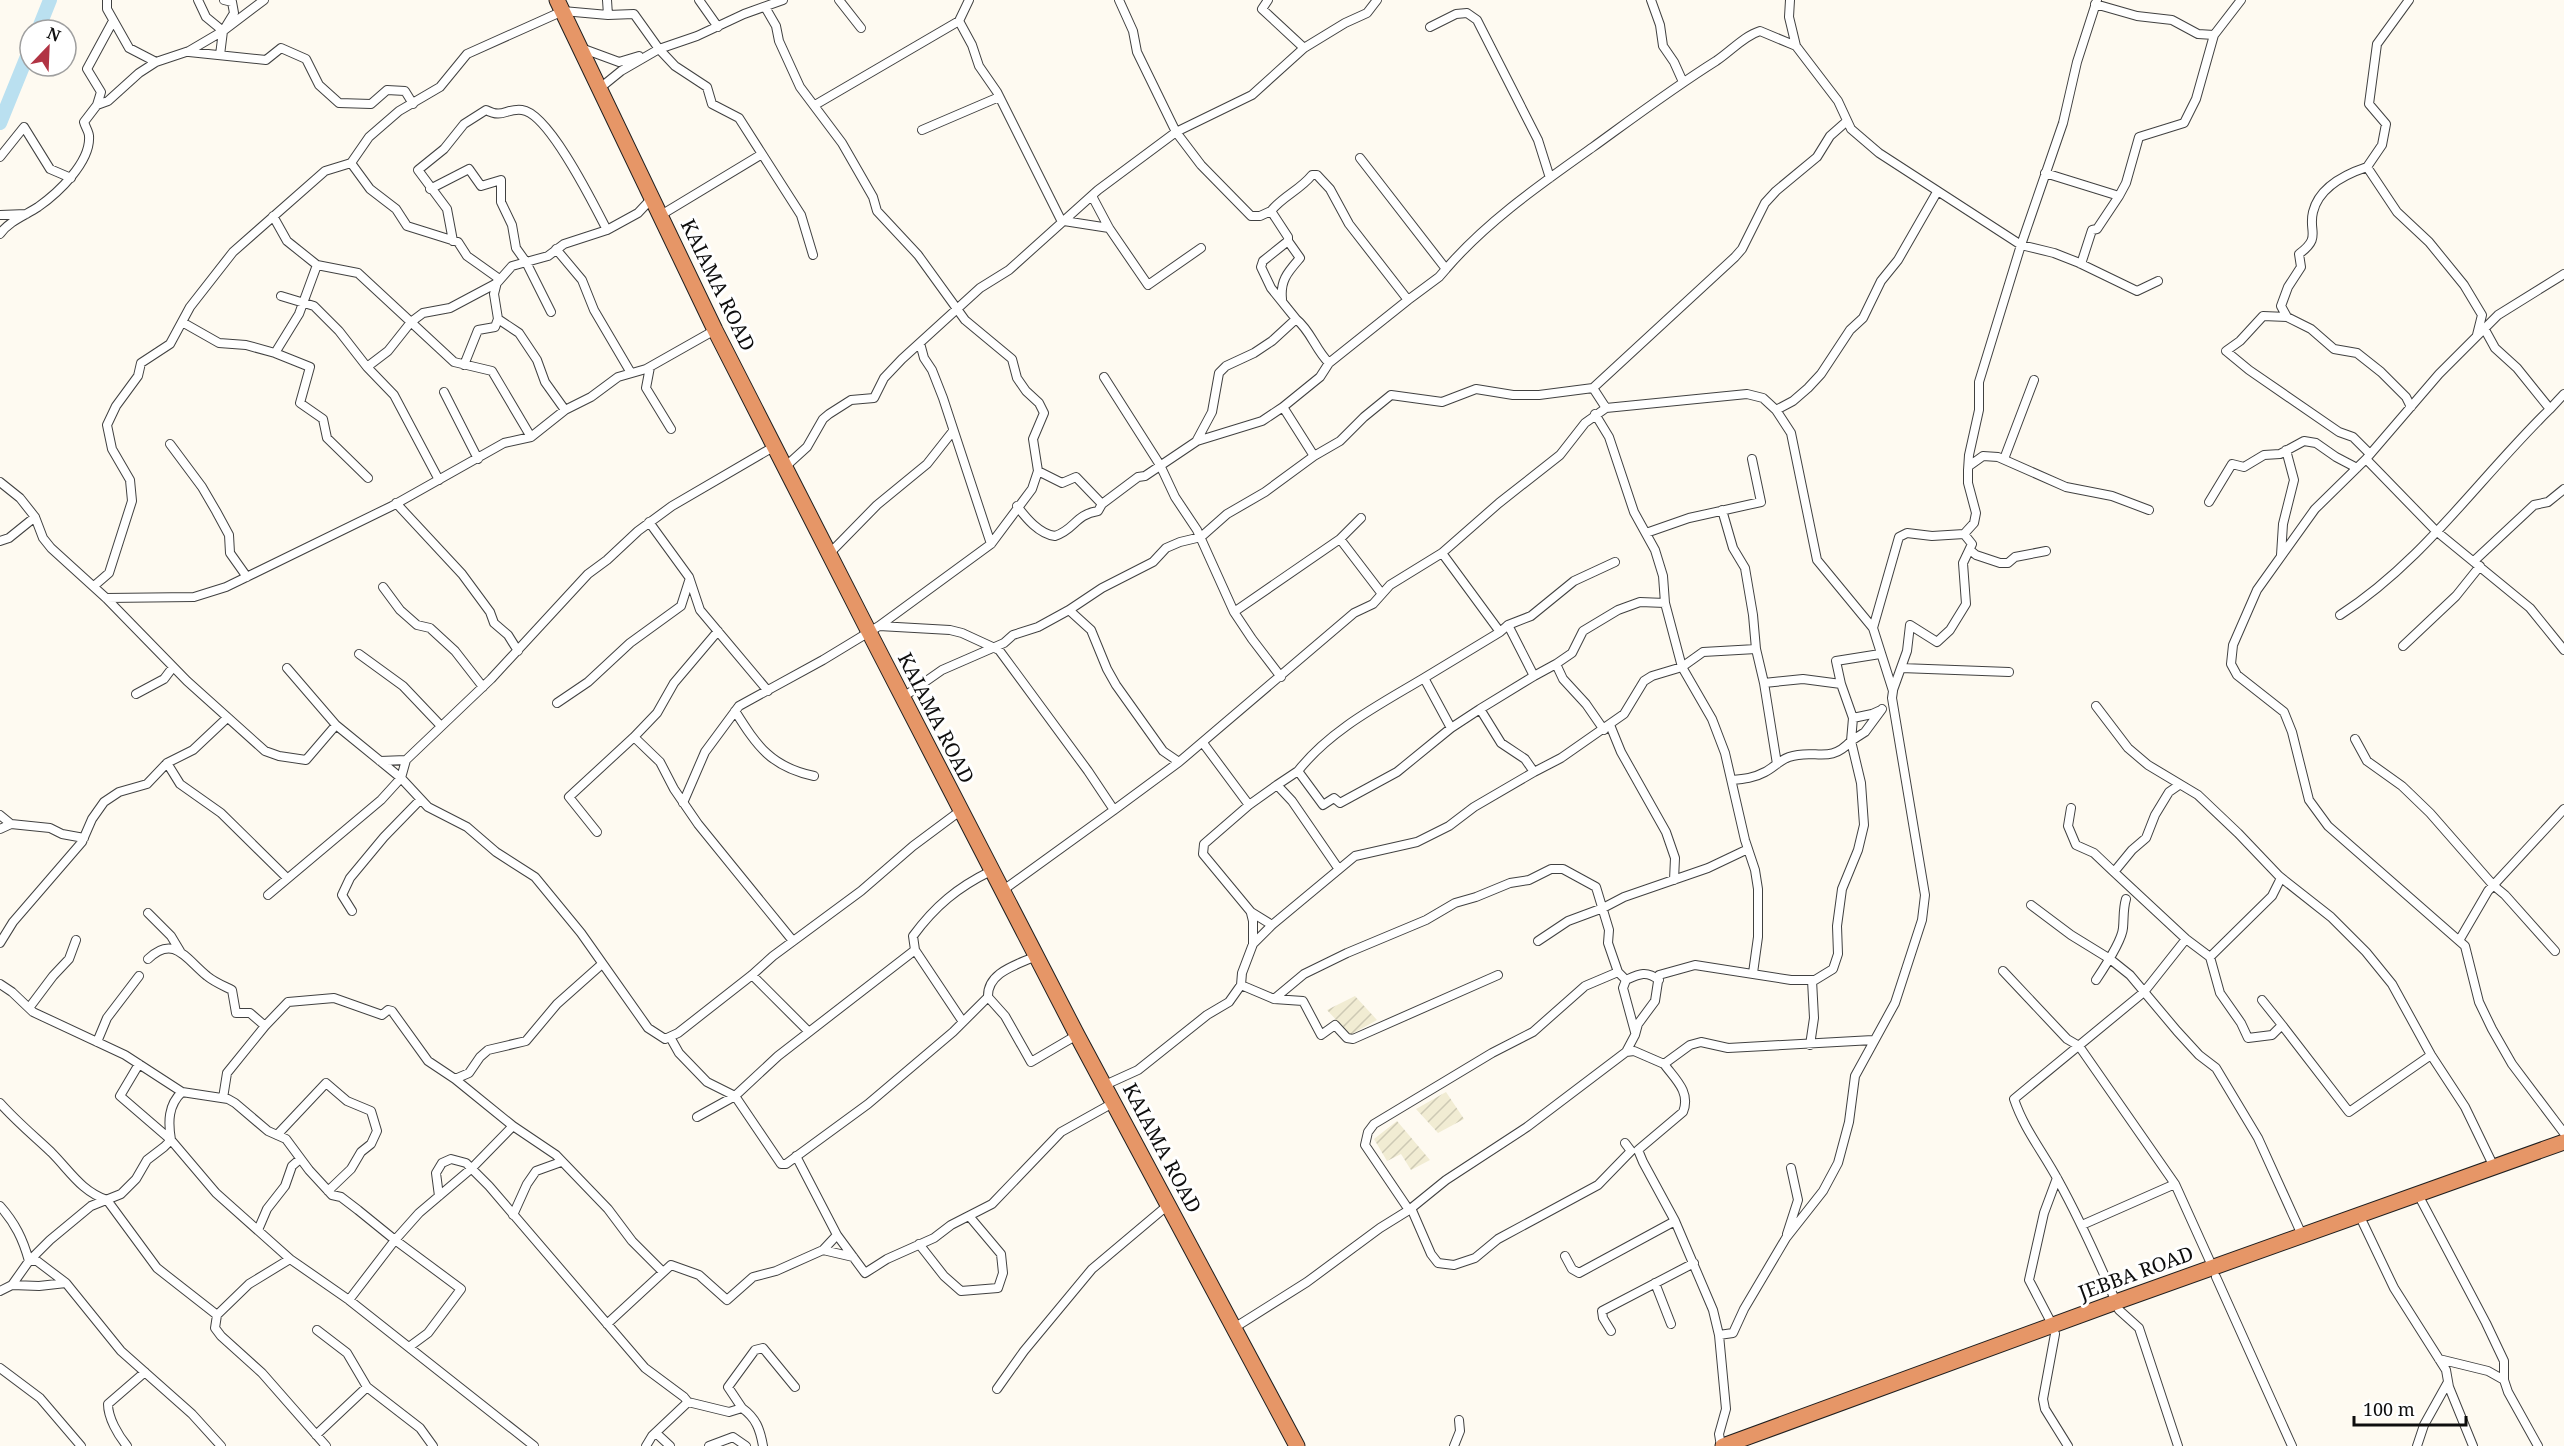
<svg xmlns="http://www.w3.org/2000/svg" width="2564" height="1446" font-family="'Noto Serif',serif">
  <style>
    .farmland { fill: url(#farmland-furrows) }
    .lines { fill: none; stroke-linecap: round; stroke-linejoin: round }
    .river { stroke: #bae0f0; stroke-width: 14 }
    .street-casing { stroke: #414141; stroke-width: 10 }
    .highway-casing { stroke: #1f1f1f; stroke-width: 17 }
    .street { stroke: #fff; stroke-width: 8 }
    .highway { stroke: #e69667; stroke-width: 15 }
    .labels { text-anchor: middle; stroke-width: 6; stroke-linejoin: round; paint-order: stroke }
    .street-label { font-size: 20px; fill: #0e0e0e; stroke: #fff }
  </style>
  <defs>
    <pattern id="farmland-furrows" width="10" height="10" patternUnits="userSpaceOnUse" patternTransform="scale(1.5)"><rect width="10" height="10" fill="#f1ecd3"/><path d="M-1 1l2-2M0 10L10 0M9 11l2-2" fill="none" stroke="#cdc9b4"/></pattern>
  </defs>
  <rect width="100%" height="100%" fill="#fefaf1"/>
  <path class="farmland" d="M1355,996L1377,1020L1350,1035L1327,1010Z
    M1446,1092L1464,1119L1438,1133L1416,1109Z
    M1397,1121L1430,1160L1411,1170L1401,1154L1387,1161L1374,1139Z"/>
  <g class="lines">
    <path class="river" d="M38,30L50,0
      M0,123L30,49"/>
    <g class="street-casing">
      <path id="street" d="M107,0V9L129,48L156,62
        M198,0L206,17L223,31
        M699,0L718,27
        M839,0L861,28
        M969,0L959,21L972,45L979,66L997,92L1062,222
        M1119,0L1133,31L1137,52L1176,132L1201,165L1251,216H1260L1271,211
        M1651,0L1660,25L1663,46L1674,62L1683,82
        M1790,0L1789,17L1796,46L1838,101L1851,129L1879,153L2021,245L2054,253L2077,262L2137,291L2158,281
        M2409,0L2377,44L2369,104L2386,124L2382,145L2367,167L2397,212L2429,242L2464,285L2482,315L2477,335
        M765,7L776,26L779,41L800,87L842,143L873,197L877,211L918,255L965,320L1012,359L1017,378L1026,391L1039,403L1044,413L1033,439L1038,471
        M608,15L634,14L659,49L675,66L707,87L712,104L739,118L801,215L813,255
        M1430,27L1456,14L1467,13L1477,20L1538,140L1550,178
        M2214,35L2241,0
        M581,48L619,62L639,56
        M1304,48L1345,23L1367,13L1377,0
        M189,52L266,60L281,48L306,59L319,85L339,103L371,104L387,90L405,91L413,104
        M220,55L223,31L234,13L232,2L224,0
        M600,88L621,71L659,49L697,36L744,14L783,0
        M97,105L101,92L87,69L113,21
        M815,105L959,21
        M922,130L999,97
        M0,157L24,127L50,169L71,178
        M1360,158L1446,269L1439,277L1408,300
        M351,163L370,189L396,209L407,226L458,242L467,256L498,278L494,294L498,319L519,333L537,360L545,382L565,410
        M2367,167C2346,174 2319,187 2313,212C2308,232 2322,237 2299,254L2301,267L2288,287L2281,306L2287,317L2311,329L2334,349L2357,353L2381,372L2406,397L2411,407
        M2045,173L2119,196L2126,183L2139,137L2184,123L2196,99L2214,35L2198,34L2172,20L2137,16L2095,4
        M430,189L469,169L481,186L501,180V202L512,225L516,248L526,262L551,312
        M1092,196L1109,228L1148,285L1201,248
        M0,215L26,214
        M661,215L762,154
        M273,216L287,241L317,265L358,273L454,362L492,371L531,437
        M1064,221L1109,228
        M0,234C9,221 26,215 38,207C58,193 91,162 89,136C89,132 85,126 84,122L97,105L108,101L139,73L156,62L189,51L223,31L264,0
        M453,241L447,209L418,170L444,149L464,124L486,110C503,119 506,108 522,110C549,113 594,205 607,230
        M556,249L582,280L594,310L631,373
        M2081,264L2092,230L2097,229L2119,196
        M1446,269C1487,221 1541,184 1593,147C1633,118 1673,88 1716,61C1731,51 1744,36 1760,31L1796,46
        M2564,274L2498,315L2439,374L2366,459L2315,509L2257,590L2233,645L2231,664L2237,675L2284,712L2292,732L2309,800L2328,826L2465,946L2479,1002L2492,1029L2512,1064L2564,1133
        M281,296L314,306L339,331L367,367L394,395L439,480
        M1282,299C1280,280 1288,272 1300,258L1288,241
        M2287,317L2263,316L2240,341L2226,351L2249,370L2339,432L2353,437L2370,454
        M1296,319L1271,288L1261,267L1263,261L1288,241V237L1271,211C1283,196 1300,190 1312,175H1317L1330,189L1349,224L1408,300L1329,363
        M182,322L219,343L246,345L275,353L299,314L317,265
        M920,343L924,358L932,370L943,398L991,544
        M275,353L310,367L300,403L323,419L327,438L368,478
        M464,365L478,330L495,327L498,319
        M367,367L388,351L411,322L423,313L450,308L497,283L512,266L548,256L564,244L607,230L638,213L653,197
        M650,367L646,388L671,429
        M1104,377L1160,465L1175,497L1197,530L1234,612L1252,639L1281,677
        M1593,388L1735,257L1742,249L1765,203L1776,191L1817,157L1830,136L1847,121
        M444,392L478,459
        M2550,409L2564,394
        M1776,410L1793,401L1808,388L1821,374L1850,330L1863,318L1881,281L1898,260L1937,192
        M1595,414L1609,437L1634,512L1655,550L1663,576L1665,603L1682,667L1712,719L1725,753L1745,840L1755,870L1758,889V937L1753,973
        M1197,440L1212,412L1219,373L1226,366L1254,353L1272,341L1296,319C1311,331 1315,349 1329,363L1320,377L1283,407
        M170,444L202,487L216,511L229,535L230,553L247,577
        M2004,459L2034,380
        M2366,459L2436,531L2530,608L2564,650
        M1969,466L1983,456L1998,457L2066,487L2112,496L2149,510
        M785,467L807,447L823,419L829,414L851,400L874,398L884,378L902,359L980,288L1009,270L1098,190L1176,132L1252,95L1304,48L1262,9L1268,0
        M0,482L20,498L35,517L43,538L51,548L106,598L187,681L265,751L279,756L306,760L336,725L401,778L428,807L467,827L496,852L535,877L581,933L648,1028L665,1039L678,1033L752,975L773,956L861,891L913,846L960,811
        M2209,502L2232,464L2244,467L2264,455L2280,454L2304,441L2316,443L2336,457L2357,468
        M396,503L462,574L490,612L494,623L508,635L518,651
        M1017,506C1026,518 1039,534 1055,536C1076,529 1074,515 1098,511L1102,504
        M1722,510L1733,548L1745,568L1753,615L1756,649
        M649,522L689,577L700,610L768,691
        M1646,533L1689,518L1761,502L1752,459
        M1340,539L1361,518
        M0,541L9,538L35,517
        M1970,550L1976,555L2000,563H2008L2015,557L2046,551
        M830,553L877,505L927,464L953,431
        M1442,553L1500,632L1508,625L1534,676L1556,664L1563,679L1586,704L1604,730
        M2281,555L2283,524L2294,480L2286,450
        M2474,561L2534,505L2548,502L2564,489
        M94,586L109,573L132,501L130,480L112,449L107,425L116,406L138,376L141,363L170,344L190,307L233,252L325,171L351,163L369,137L399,111L440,87L467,54L563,11L608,15L607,0
        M383,587L400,610L417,625L430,628L455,651L483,687
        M106,598L194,597L226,587L392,506L504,443L531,437L565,410L591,397L618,377L646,369L715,330
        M1069,610L1102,588L1153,562L1166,548L1180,542L1201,537L1227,514L1265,492L1314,456
        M1234,612L1340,539L1382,594
        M2340,615C2423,562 2480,477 2550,409L2517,368L2495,348L2484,328
        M1508,625L1531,616L1574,581L1615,562
        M879,626L950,630L962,633L999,650L1088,771L1114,810L1179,762L1354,613L1373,604L1390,585L1442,553L1499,503L1560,455L1585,423L1606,408L1747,394L1763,398L1776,410L1791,433L1817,560L1873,628L1893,691L1892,698L1925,895L1922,920L1895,1003L1855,1076L1849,1122L1838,1163L1823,1191L1786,1238L1744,1309L1733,1333L1719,1335
        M1873,628L1899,537L1907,533L1932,536L1964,534L1974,523L1976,513L1968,483V470L1969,455L1979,410V382L2021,245L2063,123L2077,62L2097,0
        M2403,646L2456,596L2480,566
        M359,654L403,686L441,726
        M1556,664L1572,653L1583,631L1618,610L1640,602L1665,603
        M287,668L336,725
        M1901,668L2009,672
        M1534,676L1480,709L1501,743L1525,759L1534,772
        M1764,683L1777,764
        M1841,684L1836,661L1880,654
        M1893,690L1907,651L1910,625L1937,642L1950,630L1966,604L1963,563L1972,544L1964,534
        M136,694L164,679L173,667
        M902,698L942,670L1004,643L1013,635L1038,627L1069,610L1091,630L1107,669L1116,685L1163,751L1179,762
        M557,703L588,682L630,643L681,606L689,581
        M2096,706L2128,748L2148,765L2198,795L2238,833L2279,876L2331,917L2366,952L2392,984L2431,1055L2465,1107L2494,1167
        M1480,709L1451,728L1424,678L1500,632
        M735,711C757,746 771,767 814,776
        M1853,718L1872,714L1881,710
        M1610,725L1621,752L1666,832L1675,858L1674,880
        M634,737L657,713L674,683L718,631
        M2355,739L2367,761L2402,786L2430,813L2493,885L2505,895L2555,951
        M1203,743L1249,805
        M380,761L406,760
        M167,763L180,784L221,813L287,878
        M1298,771C1330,730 1379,705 1424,678
        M1277,785L1298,771L1323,805L1334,798L1340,803L1397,772L1451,728
        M2179,785L2169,792L2155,815L2146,838L2132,850L2114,872L2186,939L2210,957
        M683,803L705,752L739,706L823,660L879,626L991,544L1032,489L1038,471L1062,483L1076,477L1102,504L1138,477L1145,476L1197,441L1262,421L1283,407L1314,456L1340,441L1364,417L1391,395L1442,402L1476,389L1513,395H1539L1593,388L1606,408
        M2071,808L2068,826L2076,845L2094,853L2114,872
        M0,815L11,824L50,828L62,834L84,838
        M0,829L11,824
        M597,832L569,797L634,737L660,762L674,789L698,824L793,941
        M1002,891L1114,810
        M268,895L381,800L401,778L406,760L491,679L588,574L607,560L638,531L672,506L775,446
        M2031,905L2071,935L2110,959L2130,975L2177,1031L2199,1055L2216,1068L2258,1138L2302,1235
        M352,911L342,895L350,878L384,837L420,800
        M148,913L171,936L180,951
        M1251,913L1253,921V944
        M1272,925L1251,912L1203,854L1204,844L1249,805L1277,785L1292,801L1338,868
        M2460,939L2488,891L2564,809
        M1538,941L1568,921L1603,908L1624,897L1708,868L1748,849
        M0,943L13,922L82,842L92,819L104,802L119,792L147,784L167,763L193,750L227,718
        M148,959C174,934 186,959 207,976C214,982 224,986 232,990L236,1013H250L265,1026L227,1073L223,1098
        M2003,971L2067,1039L2079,1046L2175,1184L2082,1225
        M752,975L809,1032L915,950
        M1626,980C1639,974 1646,970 1659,980
        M2096,980C2104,968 2122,941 2123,928C2124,917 2123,909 2126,899
        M0,984L12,992L33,1012L125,1055L182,1092L228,1099L235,1103L268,1131L286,1139L309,1170L332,1195L341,1197L358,1210L395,1240L461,1289L428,1333L409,1347
        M1241,985L1274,999L1303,1001L1321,1035L1335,1025L1347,1038L1353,1039L1498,975
        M988,997C987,972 1017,965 1036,956
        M1274,999L1304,974L1347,953L1426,920L1455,903L1476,897L1510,883L1529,880L1551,869H1563L1596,887L1609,930L1608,943L1618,972L1626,980L1623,988L1635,1032
        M2262,1000L2282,1025L2272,1035L2248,1038L2241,1023L2220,993L2210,957L2272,896L2281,878
        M29,1008L53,976L69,959L76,940
        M963,1022L915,950L913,936C935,906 958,887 991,871
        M2282,1025L2349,1112L2431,1055
        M265,1026L288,1002L334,998L382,1015L388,1010L392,1011L428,1061L455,1079
        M670,1037L679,1053L707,1082L735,1096L781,1164H786L868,1104L953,1032L988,997L1005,1016L1031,1062L1077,1035
        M97,1042L107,1018L139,976
        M1810,1045L1814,1018L1812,980
        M1626,1052L1635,1035L1638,1024L1655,1001L1659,975L1695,965L1791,980H1815L1833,969L1838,954L1837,926L1842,889L1858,850L1864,825L1861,783L1851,741C1829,765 1815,748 1789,757C1780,760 1773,768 1765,772C1754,778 1744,779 1732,780
        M139,1064L120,1096L171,1140C168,1122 168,1105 182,1092
        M1664,1064C1675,1079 1691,1092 1683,1112L1638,1150L1643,1162L1675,1221L1713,1310L1719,1335L1726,1409L1719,1434L1721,1446
        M1105,1085L1138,1070L1207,1015L1229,1002L1241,985L1242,973L1253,944L1272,925L1355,856L1417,842L1449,826L1474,807L1534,772L1561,758L1624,714L1644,681L1652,676L1682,667L1703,652L1756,649L1764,683L1803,679L1841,684L1853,718L1851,741L1865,732L1882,709
        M0,1103C16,1121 34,1136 51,1152C70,1171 81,1191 107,1200L157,1268L217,1315
        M697,1117L735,1096L778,1056L809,1032
        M513,1126L556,1155L608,1209L632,1241L663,1272
        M277,1135L326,1083L347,1101L371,1111L377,1131L371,1144L361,1152L351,1169L328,1191
        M796,1156L837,1235L865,1273L887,1259L934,1238L951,1225L992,1204L1061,1132L1113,1103
        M2175,1184L2213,1268
        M439,1196L436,1173L442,1163L451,1159L466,1163L489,1186L645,1368L684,1397L688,1402L652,1436L646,1446
        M2422,1202L2486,1323L2504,1361V1380L2508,1392L2538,1446
        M0,1206C15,1223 23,1239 29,1261H37L66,1283
        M1411,1208L1431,1254L1438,1263L1454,1265L1475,1258L1498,1239L1598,1185L1631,1151L1625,1143
        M1409,1210L1365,1145L1368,1132L1374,1124L1492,1053L1533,1032L1585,986L1618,972
        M513,1215L527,1184L536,1171L561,1162
        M2363,1223L2394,1288L2446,1370L2449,1387L2473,1446
        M258,1230L267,1209L285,1186L292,1166L300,1159
        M1787,1234L1798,1200L1791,1168
        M919,1244L944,1276L961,1291L998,1288L1003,1273L1001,1254L969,1216
        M823,1250L853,1257
        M1565,1256L1572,1269L1579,1273L1675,1221
        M2216,1277L2292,1446
        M1655,1283L1671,1324
        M0,1291L12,1285
        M349,1300L395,1240L419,1213L472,1168L513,1126L455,1079L469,1073L480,1057L488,1050L526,1041L557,1004L602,964
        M2116,1302C2098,1260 2080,1220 2058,1180C2043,1152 2024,1129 2014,1099L2144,992L2186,939
        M2119,1310L2139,1328L2178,1446
        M607,1324L671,1265L699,1275L727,1300L753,1277L776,1271L823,1250L837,1235
        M2053,1326L2029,1280L2044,1213L2057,1178
        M1234,1328L1307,1282L1380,1228L1409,1210L1446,1180L1527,1127L1626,1052L1634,1051L1664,1064L1690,1045L1701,1042L1728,1048L1873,1040
        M317,1330L347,1353L367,1387L420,1428L433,1446
        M1611,1331L1603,1318L1602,1311L1694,1263
        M2055,1334L2043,1399L2045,1409L2068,1446
        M2439,1359L2488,1371L2504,1380
        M0,1368L40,1398L81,1446
        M997,1389L1024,1351L1092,1269L1168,1205
        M688,1402L729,1412L742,1408C756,1418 760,1429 763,1446
        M742,1408L728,1387L755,1350L763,1348L795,1387
        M656,1433L670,1446
        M316,1435L367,1387
        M127,1446C118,1435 108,1418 108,1404L145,1372
        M221,1446L192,1414L121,1351L66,1283L39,1286L12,1285L29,1261L50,1240L91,1206L121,1194L136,1179L147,1160L164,1147L171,1140L216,1193L290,1259
        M326,1446L262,1373L221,1336L215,1328L217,1315L249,1284L290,1259L349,1300L534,1446
        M709,1446L733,1437L746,1446
        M1454,1446L1460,1431L1459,1420
        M2417,1446L2424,1425L2448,1382"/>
    </g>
    <g class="highway-casing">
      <path id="highway" d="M557,0L715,330L869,632L1077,1035L1297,1446
        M1723,1446L2116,1302L2564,1142"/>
    </g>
    <use href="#street" class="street"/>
    <use href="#highway" class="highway"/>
  </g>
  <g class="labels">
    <g class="street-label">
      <text transform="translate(718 285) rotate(64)" y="7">KAIAMA ROAD</text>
      <text transform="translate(936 718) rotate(63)" y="7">KAIAMA ROAD</text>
      <text transform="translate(1162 1148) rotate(62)" y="7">KAIAMA ROAD</text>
      <text transform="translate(2136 1273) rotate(-20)" y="7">JEBBA ROAD</text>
    </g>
  </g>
  <g transform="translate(48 48) rotate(23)"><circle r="28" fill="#ffffff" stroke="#9f9f9f" stroke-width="1.5"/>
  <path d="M0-4.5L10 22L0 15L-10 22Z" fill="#b13444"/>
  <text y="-9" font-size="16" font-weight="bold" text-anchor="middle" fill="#0e0e0e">N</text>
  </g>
  <path d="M2354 1416v9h112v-9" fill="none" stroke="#0e0e0e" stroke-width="3"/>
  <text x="2363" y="1416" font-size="18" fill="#0e0e0e" stroke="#ffffff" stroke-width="4.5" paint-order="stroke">100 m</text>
</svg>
